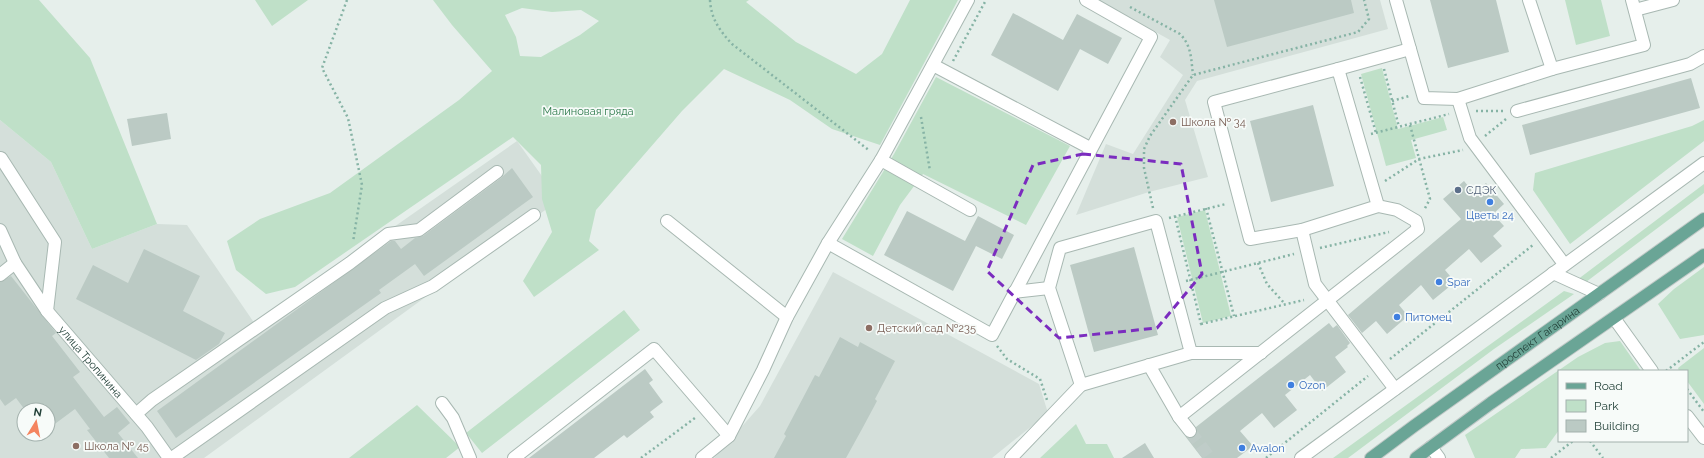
<svg xmlns="http://www.w3.org/2000/svg" width="1704" height="458" font-family="Raleway,sans-serif">
  <style>
    .built { fill: #d4dfda; fill-rule: evenodd }
    .green { fill: #bfe0c8; fill-rule: evenodd }
    .building { fill: #bbcac4 }
    .lines { fill: none; stroke-linecap: round; stroke-linejoin: round }
    .minor-tunnel { stroke: #bfccc8; stroke-width: 12; stroke-dasharray: 12 6; stroke-linecap: butt }
    .minor-casing { stroke: #a8b8b2; stroke-width: 14 }
    .major-casing { stroke: #c2cac8; stroke-width: 14 }
    .path { stroke: #86b3a5; stroke-width: 2.5; stroke-dasharray: 2 3; stroke-linecap: butt }
    .minor { stroke: #fff; stroke-width: 12 }
    .major { stroke: #6aa596; stroke-width: 12 }
    .marked { fill: none; stroke: #7b2cbf; stroke-width: 3; stroke-dasharray: 8 5; stroke-linejoin: round }
    .education-dot { fill: #8d6e63; stroke: #f7fbf9; stroke-width: 1.5 }
    .service-dot { fill: #5c6f8a; stroke: #f7fbf9; stroke-width: 1.5 }
    .shop-dot { fill: #3f7fe0; stroke: #f7fbf9; stroke-width: 1.5 }
    .labels { text-anchor: middle; stroke-width: 3.5; stroke-linejoin: round; paint-order: stroke }
    .park-label { font-size: 11px; fill: #2d7a4b; stroke: #f7fbf9 }
    .education-label { font-size: 11px; fill: #785e54; stroke: #f7fbf9; text-anchor: start }
    .service-label { font-size: 11px; fill: #4e5e75; stroke: #f7fbf9; text-anchor: start }
    .shop-label { font-size: 11px; fill: #366cbe; stroke: #f7fbf9; text-anchor: start }
    .street-label { font-size: 11px; fill: #24423a; stroke: #f7fbf9 }
  </style>
  <rect width="100%" height="100%" fill="#e6efeb"/>
  <path class="built" d="M1098,0H1380L1388,29L1197,81L1185,100L1208,177L1149,192L1076,215L1106,144L1133,154L1183,75L1160,57L1170,40Z
    M0,120L51,162L92,249L157,224L187,225L255,324L517,141L559,200L204,458H0ZM24,410H48V434H24Z
    M833,272L1039,384L1048,413L992,458H714L760,406Z"/>
  <path class="green" d="M0,0H39L90,58L157,224L92,249L51,162L0,120Z
    M255,0H308L272,26Z
    M433,0H749L746,2L796,42L856,74L882,54L910,0H958L880,145L832,129L790,100L724,69L682,111L596,210L589,241L599,250L534,297L523,281L552,232L542,199L541,165L513,137L295,287L266,294L236,270L227,241L260,219L330,193L459,100L492,71L452,25ZM522,8L552,12L581,10L599,21L580,35L541,57L520,56L516,37L505,15Z
    M1565,0H1601L1610,36L1576,45Z
    M1382,68L1398,129L1443,117L1447,130L1411,140L1416,158L1386,166L1361,74Z
    M936,77L1070,146L1026,225L923,174L900,205L873,256L842,239L894,154Z
    M1704,120V141L1570,244L1533,190L1535,173L1692,126Z
    M1704,184V193L1586,282L1577,280Z
    M1205,210L1231,316L1203,323L1177,217Z
    M1704,267V335L1680,339L1658,304L1674,289Z
    M1564,291L1574,294L1494,349L1348,458H1333Z
    M624,310L640,330L482,453L466,433Z
    M1620,341L1641,371H1559V430L1546,448L1521,449L1515,458H1475L1465,435L1578,357L1605,343Z
    M1704,348V404L1687,381V371H1679L1678,368Z
    M417,405L460,447L446,458H349Z
    M1076,424L1086,444H1107L1114,458H1040Z"/>
  <path class="building" d="M1214,0H1351L1354,13L1227,47Z
    M1430,0H1496L1509,52L1448,68Z
    M1013,13L1063,40L1077,14L1122,38L1108,64L1080,49L1058,91L991,55Z
    M1691,78L1700,108L1530,155L1522,125Z
    M1313,105L1334,186L1271,202L1250,121Z
    M167,113L171,139L132,146L127,119Z
    M512,168L533,197L424,276L415,264L379,290L381,293L176,438L157,411L391,241H395L401,249L415,238L423,236L501,178Z
    M1464,181L1474,193L1486,183L1504,204L1493,214L1504,226L1493,236L1502,246L1481,263L1469,249L1445,270L1455,282L1433,300L1421,285L1399,305L1408,316L1387,334L1376,321L1362,333L1348,315L1461,219L1443,199Z
    M907,211L965,241L978,216L1014,235L1002,259L976,246L953,291L884,255Z
    M1134,247L1158,335L1094,352L1070,265Z
    M144,249L200,276L183,311L225,333L219,344L196,360L76,299L93,265L128,283Z
    M11,276L56,333L52,336L80,372L73,377L104,417L117,407L130,423L118,433L138,458H109L87,430L90,429L75,409L48,429V410H25L16,398L5,406L0,399V282Z
    M1329,323L1333,328L1337,325L1350,343L1347,346L1348,347L1335,357L1346,372L1322,391L1310,375L1285,395L1297,410L1274,428L1262,413L1240,431L1253,446L1237,458H1202L1185,436L1191,438L1194,437L1197,433L1196,427Z
    M840,337L858,347L860,342L895,361L875,399L877,401L862,429L846,458H774L786,436L784,434L815,375L819,377Z
    M645,369L653,380L649,383L663,402L650,412L654,417L627,438L624,435L594,458H529Z
    M1145,443L1154,458H1122Z"/>
  <g class="lines">
    <path class="minor-tunnel" d="M1190,431L1210,458"/>
    <g class="minor-casing">
      <g id="minor">
        <path d="M1396,0L1424,98L1458,99L1552,69L1529,0"/>
        <path d="M1635,10L1673,0"/>
        <path d="M933,65L1090,148"/>
        <path d="M1338,69L1378,206L1302,230L1250,239L1214,102Z"/>
        <path d="M1338,69L1410,49"/>
        <path d="M1552,69L1644,45L1632,0"/>
        <path d="M1458,99L1470,138L1564,264"/>
        <path d="M1517,111L1690,64L1704,56"/>
        <path d="M1,158L55,242L47,311"/>
        <path d="M881,160L970,210"/>
        <path d="M667,221L787,317"/>
        <path d="M1156,221L1191,353L1081,385L1049,288L1060,248Z"/>
        <path id="s1" d="M0,230L15,263L47,311L147,427L169,458"/>
        <path d="M1302,230L1315,284L1395,389"/>
        <path d="M828,243L992,335L1151,37L1086,0"/>
        <path d="M1553,273L1599,294"/>
        <path d="M0,275L15,263"/>
        <path d="M1014,292L1049,288"/>
        <path d="M1614,318L1652,371"/>
        <path d="M1191,353H1261"/>
        <path d="M1149,365L1179,417"/>
        <path d="M442,403L453,418L470,458"/>
        <path d="M136,414L152,400L350,263L388,234L419,230L497,172"/>
        <path d="M1687,416L1704,438"/>
        <path d="M1190,431L1179,417L1418,229L1416,221L1397,210L1378,206"/>
        <path d="M1431,447L1439,458"/>
        <path d="M172,458L385,308L433,286L534,215"/>
        <path d="M514,458L654,349L729,436"/>
        <path d="M702,458L729,436L763,370L787,317L828,243L881,160L968,0"/>
        <path d="M1011,458L1081,385"/>
        <path d="M1301,458L1704,163"/>
      </g>
    </g>
    <g class="major-casing">
      <g id="major">
        <path id="s2" d="M1371,458L1414,426L1704,219"/>
        <path d="M1416,458L1491,403L1704,255"/>
      </g>
    </g>
    <path class="path" d="M347,0L322,68L348,118L362,185L353,242
      M710,0C711,19 720,31 732,44L870,151
      M1130,7L1180,34C1192,46 1191,60 1193,75
      M953,61L986,0
      M1384,69L1399,127
      M1360,77L1376,133
      M1392,101L1409,96
      M1476,111H1503
      M921,117L930,171
      M1410,125L1430,199L1424,210
      M1371,134L1449,114
      M1485,136L1506,119
      M1385,181L1419,159L1463,150
      M1153,208L1144,168V149L1150,136L1193,75L1358,32L1369,19L1364,0
      M1206,208L1234,316
      M1175,216L1201,324L1198,325
      M1169,218L1226,204
      M1320,248L1389,232
      M1258,263L1267,284L1285,304
      M1186,281L1294,254
      M1201,324L1304,300
      M997,346L1007,359L1040,379L1047,400
      M1390,359L1533,245
      M1666,371L1704,342
      M1687,389L1704,412
      M1590,441L1603,458
      M641,458L695,418
      M1266,458L1368,376
      M1551,458L1573,441"/>
    <use href="#minor" class="minor"/>
    <use href="#major" class="major"/>
  </g>
  <path class="marked" d="M1083,154L1181,164L1202,274L1157,328L1059,338L987,271L1033,165Z"/>
  <g class="education-dot">
    <circle cx="1173" cy="122" r="4"/>
    <circle cx="869" cy="328" r="4"/>
    <circle cx="76" cy="446" r="4"/>
  </g>
  <circle class="service-dot" cx="1458" cy="190" r="4"/>
  <g class="shop-dot">
    <circle cx="1490" cy="202" r="4"/>
    <circle cx="1439" cy="282" r="4"/>
    <circle cx="1397" cy="317" r="4"/>
    <circle cx="1291" cy="385" r="4"/>
    <circle cx="1242" cy="448" r="4"/>
  </g>
  <g class="labels">
    <g class="park-label">
      <text x="588" y="115">Малиновая гряда</text>
    </g>
    <g class="education-label">
      <text x="1181" y="126">Школа № 34</text>
      <text x="877" y="332">Детский сад №235</text>
      <text x="84" y="450">Школа № 45</text>
    </g>
    <g class="service-label">
      <text x="1466" y="194">СДЭК</text>
    </g>
    <g class="shop-label">
      <text x="1490" y="219" text-anchor="middle">Цветы 24</text>
      <text x="1447" y="286">Spar</text>
      <text x="1405" y="321">Питомец</text>
      <text x="1299" y="389">Ozon</text>
      <text x="1250" y="452">Avalon</text>
    </g>
    <g class="street-label">
      <text dy="4" stroke="none"><textPath href="#s2" startOffset="205">проспект Гагарина</textPath></text>
      <text dy="4" stroke="none"><textPath href="#s1" startOffset="161">улица Тропинина</textPath></text>
    </g>
  </g>
  <rect x="1558" y="370" width="130" height="72" fill="#f7fbf9" stroke="#a3b1ad"/>
  <rect x="1566" y="383" width="20" height="6" fill="#6aa596" stroke="#a3b1ad"/>
  <text x="1594" y="390" font-size="12" fill="#24423a">Road</text>
  <rect x="1566" y="400" width="20" height="12" fill="#bfe0c8" stroke="#a3b1ad"/>
  <text x="1594" y="410" font-size="12" fill="#24423a">Park</text>
  <rect x="1566" y="420" width="20" height="12" fill="#bbcac4" stroke="#a3b1ad"/>
  <text x="1594" y="430" font-size="12" fill="#24423a">Building</text>
  <g transform="translate(36 422) rotate(10)"><circle r="19" fill="#f7fbf9" stroke="#a3b1ad"/>
  <path d="M0-3L7 15L0 10L-7 15Z" fill="#f4845f"/>
  <text y="-6" font-size="11" font-weight="bold" text-anchor="middle" fill="#24423a">N</text>
  </g>
</svg>
